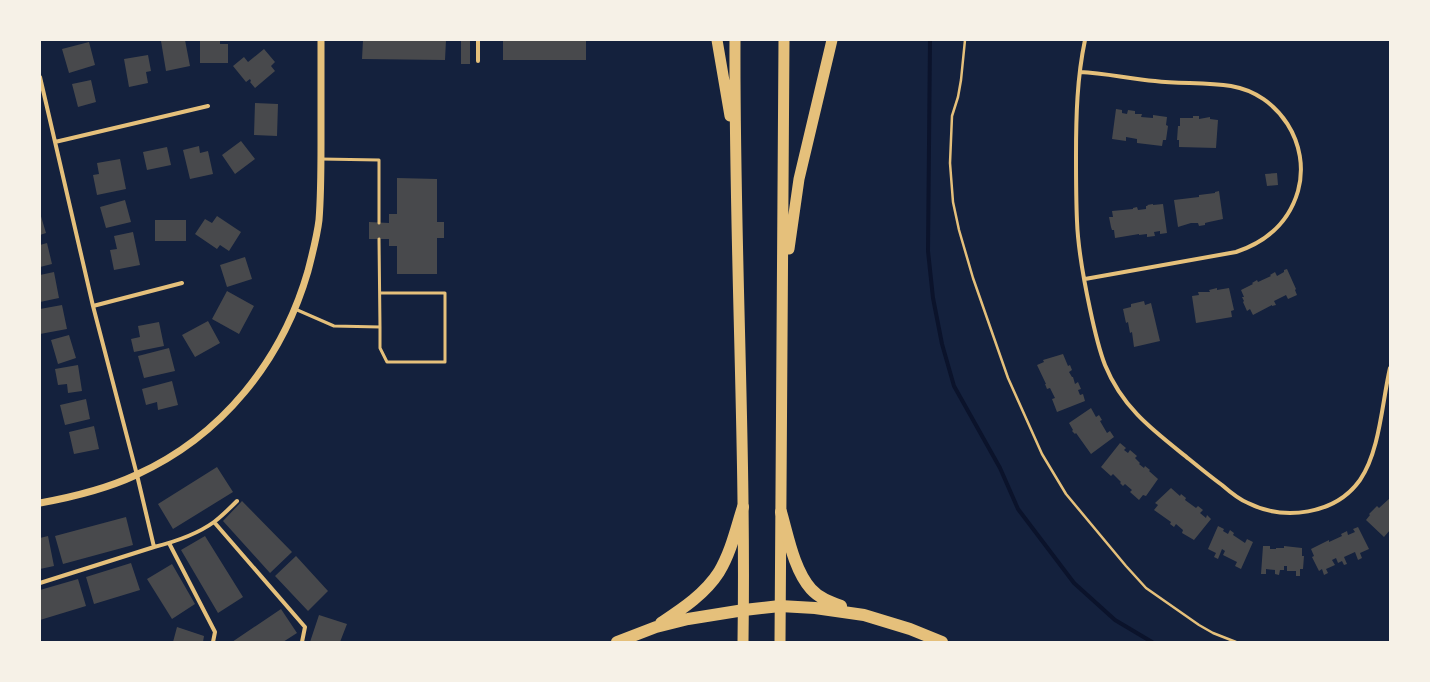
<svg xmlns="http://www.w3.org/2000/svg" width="1430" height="682" font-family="'Noto Serif',serif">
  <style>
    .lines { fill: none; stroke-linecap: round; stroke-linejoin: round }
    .stream { stroke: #0b132b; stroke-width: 4 }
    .building { fill: #48494c }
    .path { stroke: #e5c07b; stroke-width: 2.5 }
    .service { stroke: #e5c07b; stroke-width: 3 }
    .minor { stroke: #e5c07b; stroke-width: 4 }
    .tertiary { stroke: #e5c07b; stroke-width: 7 }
    .trunk { stroke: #e5c07b; stroke-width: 11 }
    .motorway { stroke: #e5c07b; stroke-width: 12 }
  </style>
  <rect width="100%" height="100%" fill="#14213d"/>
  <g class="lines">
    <path class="stream" d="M930,40L928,251L933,298L942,344L954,386L1000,468L1018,509L1074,583L1115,620L1152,642"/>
  </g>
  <path class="building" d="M169,40H185L190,66L166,71L161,41Z
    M200,40H220V44H228V63H200Z
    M363,40H446L445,60L362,59Z
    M461,40H470V64H461Z
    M503,40H586V60H503Z
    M89,42L95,65L69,73L62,49Z
    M264,49L275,62L271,66L275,71L255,88L250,82L251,81L250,79L246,82L233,66L244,57L248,62Z
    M148,55L151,71L146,72L148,83L129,87L124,59Z
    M91,80L96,102L78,107L72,84Z
    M255,103L278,104L277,136L254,135Z
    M1116,109L1122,110V113L1127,114L1128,110L1135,111V114H1142L1141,117L1153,118V115L1167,117L1166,125L1168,126L1166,140H1163L1162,146L1137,143V139L1126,137V141L1112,139Z
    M1193,116H1199V119L1210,117V119L1218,120L1216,148L1179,147V140H1177L1178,126H1180V118H1193Z
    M241,141L255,159L235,174L222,155Z
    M199,146L200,153L208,151L213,174L190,179L183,150Z
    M167,147L171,165L147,170L143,152Z
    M120,159L126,189L97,195L93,175L99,174L97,163Z
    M1277,173L1278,185L1267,186L1265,174Z
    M397,178L437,179V222H444V238H437V274H397V246H389V239H369V222L389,223V214H397Z
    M1219,191L1223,219L1209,222L1205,223V225L1199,226L1198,223H1191L1178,227L1174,200L1199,197V195L1215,193V192Z
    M125,200L131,222L106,228L100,207Z
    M1153,204V205L1163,204L1167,233L1160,234V231L1154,232L1155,236L1147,237V234L1139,235V234L1115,238L1114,230H1112L1111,227L1109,217H1113L1112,211L1133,209V208L1137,207L1138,210L1146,209V206H1148L1147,205Z
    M40,213L46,233L40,235Z
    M217,216L241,232L229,251L220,245L217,249L195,234L205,219L212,223Z
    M155,220H186V241H155Z
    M133,232L140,265L114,270L110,250L117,249L114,236Z
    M47,243L52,264L40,267V245Z
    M245,257L252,279L227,287L220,265Z
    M1287,269L1296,289L1295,290L1297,295L1288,299L1286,295L1274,301L1276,305L1272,306V305L1253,315L1250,309L1247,311L1243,302L1244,301L1242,297H1244L1241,290L1253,284L1252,283L1257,280L1258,282L1271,276L1270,275L1275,272L1277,276L1284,272V270Z
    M54,272L59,298L40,302V275Z
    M1217,288V290L1229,288L1234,310L1231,311L1232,317L1196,323L1192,296L1199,295L1198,292H1210L1209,290Z
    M227,291L254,306L239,334L212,319Z
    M1144,301L1145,305L1151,303L1160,341L1134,347L1132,332L1130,333L1128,322L1126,323L1123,309L1131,307V304Z
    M62,305L67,329L40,334V309Z
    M208,321L220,343L195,357L182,335Z
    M159,322L164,346L134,352L131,339L140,337L138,326Z
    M69,335L76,358L58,364L51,340Z
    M169,348L175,371L144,378L138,356Z
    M1063,354L1068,366L1070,365L1072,370L1069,372L1072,377H1073L1075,384L1078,382L1081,389L1078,390L1080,395L1083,394L1085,401L1057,412L1052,399L1055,398L1050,388L1047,389L1045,384H1046L1037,365L1044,362L1043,360Z
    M78,365L82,391L68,393L67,384L58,385L55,369Z
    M172,381L178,405L158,410L157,402L146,405L142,389Z
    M86,399L90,419L65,425L60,405Z
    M1091,408L1096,417L1099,415L1102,420L1100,421L1107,433L1110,431L1114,437L1091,454L1076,433L1075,434L1072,431L1073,430L1069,423Z
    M94,426L99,449L74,454L69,432Z
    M1120,443L1126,448L1124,450L1128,453L1130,450L1137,456L1135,458L1140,463L1139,464L1144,468L1145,466L1150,470L1149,471L1158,479L1146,496L1143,495L1139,500L1130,492L1132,490L1125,484L1123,486L1120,483L1121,482L1113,474L1111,476L1101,467Z
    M217,467L233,492L173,529L158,504Z
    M1171,488L1180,496L1181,494L1186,498L1185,500L1196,508L1198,506L1203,510L1200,513L1206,518L1207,515L1211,519L1194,540L1182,533L1183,530L1176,524L1174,527L1170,524L1171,522L1154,510L1158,505L1155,503Z
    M1390,498V530L1384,537L1366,520L1370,515L1369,514L1377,506L1379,508Z
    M242,501L292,552L270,573L223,521Z
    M126,517L133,545L63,564L55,536Z
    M1218,526L1224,529L1223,531L1228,534L1230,530L1234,533L1233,535L1245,543L1247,539L1253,542L1241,569L1235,566L1237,562L1223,555L1225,551L1222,549L1218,559L1214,557L1216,553L1208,549Z
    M1358,527L1369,549L1360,553L1362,558L1358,560L1355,552L1344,557L1347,564L1344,565L1342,561L1338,563L1336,558L1332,560L1335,565L1326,569L1328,573L1324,575L1322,569L1319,571L1312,557L1314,556L1311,549L1329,540V542L1342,536L1341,534L1347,531L1348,535L1355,532L1353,529Z
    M48,536L54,566L40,569V538Z
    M205,536L243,597L218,613L181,550Z
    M1263,546H1270V549H1276V548H1284V546L1302,548V556H1304L1303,569H1300V576H1296V571H1287V566H1284V570H1280L1279,575L1275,574V570L1266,569V574H1261Z
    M296,556L328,591L308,611L275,576Z
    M131,563L140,590L94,604L86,577Z
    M172,564L195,604L172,619L147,579Z
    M78,579L86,606L40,620V590Z
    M281,609L297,633L283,642H232Z
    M319,615L347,624L340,642H310Z
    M177,627L204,636L203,642H173Z"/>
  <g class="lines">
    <path class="path" d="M965,40L961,80L958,97L952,116L950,163L953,202L959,230L973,278L1008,378L1042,454L1066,494L1126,566L1146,588L1199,625L1213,633L1236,642"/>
    <path class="service" d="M321,159L379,160V223
      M380,293H445V362H387L380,348V327
      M295,309L334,326L380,327L379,239"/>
    <path class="minor" d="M478,40V61
      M1085,40C1077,78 1076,116 1076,156C1076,177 1076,199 1077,221C1078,251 1084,281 1090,309C1094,328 1098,347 1105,365C1123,409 1154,431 1189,459C1200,468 1211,477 1222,485C1230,492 1238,499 1248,503C1284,521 1335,515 1360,480C1380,451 1382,402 1390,368
      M1080,72C1105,73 1130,79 1155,81C1180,84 1206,82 1231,86C1279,94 1311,144 1298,191C1289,222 1266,242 1236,252L1085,279
      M40,77L93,306L137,475L154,547
      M55,142L208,106
      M93,306L182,283
      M214,522L305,627L302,642
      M169,543L215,632L213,642
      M40,583L154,547C174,542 196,535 214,522C222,516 230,508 237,501"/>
    <path class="tertiary" d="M40,503C73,497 106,489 136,475C222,436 282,361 308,271C312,255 317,237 319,220C321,195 321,169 321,144C321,109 321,75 321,40"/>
    <path class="trunk" d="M717,40L730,116
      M735,40C734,241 746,441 743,642
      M789,249L799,179L832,40
      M780,642L784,40"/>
    <path class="motorway" d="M781,512C788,536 794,570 811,589C819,598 830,602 841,606
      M661,623C682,609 705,594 719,572C731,552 736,529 743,507
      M617,642L656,627L688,619L744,610L780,606L815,608L864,615L910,629L942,642"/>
  </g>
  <rect width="1430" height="682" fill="none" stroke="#f6f1e7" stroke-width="82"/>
</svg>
